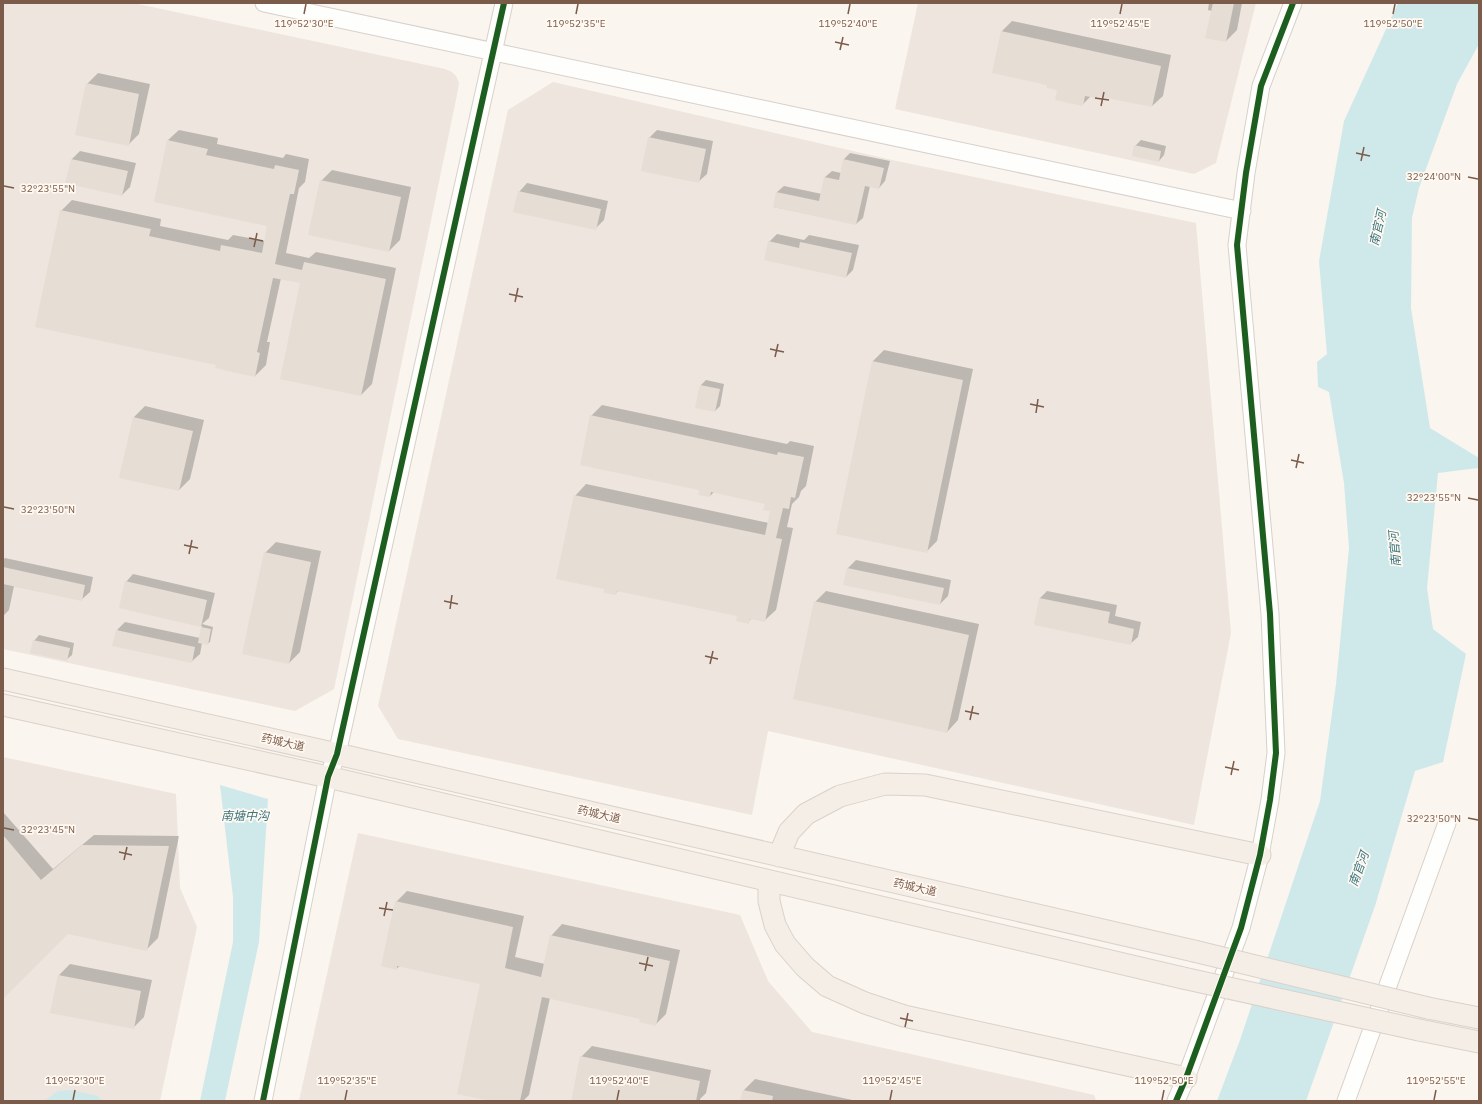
<svg xmlns="http://www.w3.org/2000/svg" width="1482" height="1104" font-family="'IBM Plex Sans','Noto Sans SC',sans-serif">
  <style>
    .industrial { fill: #ede5de }
    .water { fill: #cfe9eb }
    .shadow { fill: #0003 }
    .building { fill: #e6ddd5 }
    .lines { fill: none; stroke-linecap: round; stroke-linejoin: round }
    .minor-casing { stroke: #d8d0ca; stroke-width: 19 }
    .major-casing { stroke: #dbd1ca; stroke-width: 23 }
    .minor { stroke: #fefefc; stroke-width: 17 }
    .major { stroke: #f4eee6; stroke-width: 21 }
    .major-bridge-casing { stroke: #dbd1ca; stroke-width: 23; stroke-linecap: butt }
    .major-bridge { stroke: #f4eee6; stroke-width: 21 }
    .cycleway-casing { stroke: #fff9f2; stroke-width: 8 }
    .cycleway { stroke: #1b5e20; stroke-width: 6 }
    .ticks { fill: none; stroke: #7b5b4a; stroke-width: 1.5 }
    .labels { text-anchor: middle; stroke-width: 3.5; stroke-linejoin: round; paint-order: stroke }
    .street-label { font-size: 11px; fill: #7b5b4a; stroke: #fff9f2 }
    .water-label { font-size: 12px; font-style: italic; fill: #3c7781; stroke: #fff9f2 }
    .ticks-label { font-size: 10px; text-anchor: middle; fill: #7b5b4a; stroke: #fff9f2; stroke-width: 3.5; stroke-linejoin: round; paint-order: stroke }
  </style>
  <rect width="100%" height="100%" fill="#faf5ee"/>
  <path class="industrial" d="M3,3H133L445,69L452,72L456,76L459,83L458,90L334,689L295,711L3,649Z
    M918,3H1256L1216,163L1194,174L895,109Z
    M553,82L892,160L1196,223L1231,633L1194,825L768,731L752,815L398,739L378,706L508,110Z
    M3,757L176,794L180,888L197,927L160,1101H3Z
    M358,833L740,915L768,981L812,1032L1094,1095L1096,1101H299Z"/>
  <path class="water" d="M1398,3H1479V44L1457,84L1419,188L1412,218L1411,308L1430,428L1479,458L1478,468L1438,473L1427,588L1433,629L1466,654L1443,762L1415,771L1375,906L1306,1101H1217L1240,1040L1320,801L1336,684L1349,548L1344,483L1329,392L1318,387L1317,362L1327,354L1319,261L1344,121Z
    M220,785L268,799L259,942L225,1101H200L233,942V897Z
    M71,1090L98,1096L102,1101H44L58,1091Z"/>
  <path class="shadow" d="M1209,3H1242L1237,30L1226,41L1212,11L1208,10Z
    M1012,21L1171,55L1163,96L1152,106L1099,95L1096,97L1091,96L1082,105L1058,89L1001,32Z
    M98,73L150,84L139,134L128,145L87,84Z
    M179,130L218,138L217,144L283,158L286,154L309,159L305,182L299,188L286,253L309,258L316,252L396,268L372,384L361,395L301,282L281,278L267,342H270L266,365L255,376L217,364L61,211L72,200L161,219L160,226L228,240L233,235L265,241L268,225L168,140Z
    M657,130L713,141L707,174L698,182L649,138Z
    M1141,140L1166,146L1164,155L1159,161L1135,146Z
    M80,151L136,163L130,187L122,195L67,183L72,159Z
    M850,153L890,161L885,181L879,188L870,186L863,218L856,224L774,207L777,192L784,186L822,194L825,177L832,171L841,173L844,159Z
    M332,170L411,187L400,240L389,251L321,181Z
    M527,183L608,201L604,220L596,228L519,192Z
    M777,234L804,240L809,235L859,245L853,270L846,277L769,242Z
    M884,350L973,369L937,541L926,552L873,361Z
    M706,380L724,384L720,406L715,411L701,385Z
    M602,405L787,444L790,441L814,446L806,486L801,491L799,497L792,504L787,527L793,528L776,610L764,621L752,618L748,622L738,615L619,590L615,594L606,588L575,496L586,484L769,523L772,511L766,503L714,492L710,496L591,416Z
    M145,406L204,420L190,479L179,490L134,417Z
    M276,542L321,551L300,652L289,663L265,553Z
    M5,558L93,577L90,592L81,600L14,586L9,610L3,616V560Z
    M856,560L951,580L948,596L940,604L844,584L848,568Z
    M133,574L215,593L209,618L202,624L213,627L210,642L207,644L202,643L200,654L191,662L117,630L125,622L200,638L202,626L120,607L126,582Z
    M826,591L979,624L958,720L947,732L815,602Z
    M1047,591L1117,605L1115,616L1141,622L1138,637L1130,644L1035,624L1040,598Z
    M39,635L74,643L72,655L66,660L34,641Z
    M3,812L53,869L94,835L179,836L158,938L147,949L67,933L3,997Z
    M407,891L524,916L515,957L545,964L551,936L562,924L680,950L666,1014L655,1025L641,1018L550,998L529,1095L523,1101H495L482,983L400,966L396,969V902Z
    M70,964L152,980L144,1017L133,1028L59,975Z
    M592,1046L711,1070L706,1093L700,1099V1101H572L581,1057Z
    M755,1079L857,1101H741L744,1090Z"/>
  <path class="building" d="M1213,3H1234L1226,42L1205,38Z
    M1001,31L1161,66L1152,107L1097,96L1096,98L1085,96L1083,106L1055,100L1057,90L1047,88V85L992,73Z
    M86,83L139,94L129,146L75,135Z
    M648,137L706,149L699,183L641,171Z
    M167,140L208,149L206,155L274,169L275,165L299,170L294,194H290L275,264L302,270L304,262L386,279L361,396L280,379L300,283L273,278L257,352L260,353L255,377L215,368L216,365L35,327L60,210L151,229L149,236L220,251L221,245L262,253L267,226L154,202Z
    M1134,145L1161,151L1159,162L1132,156Z
    M71,159L128,171L122,196L65,183Z
    M843,159L884,168L879,189L865,186L856,225L773,207L776,192L819,201L824,177L839,180Z
    M320,180L401,197L389,252L308,235Z
    M518,191L601,209L596,230L513,212Z
    M768,241L799,248L800,242L852,253L846,278L764,260Z
    M872,361L963,380L927,553L836,534Z
    M700,385L720,389L715,412L695,408Z
    M590,415L777,455L778,452L804,457L795,498L791,497L789,509L783,508L776,538L782,539L765,622L750,619L749,624L736,621L737,616L617,591L616,595L604,593V589L556,579L574,495L765,535L770,511L763,510L765,504L711,492L710,497L698,495L699,490L580,465Z
    M133,417L193,431L179,491L119,478Z
    M264,552L311,562L289,664L242,654Z
    M3,567L85,585L82,601L3,584Z
    M847,568L944,588L940,605L843,585Z
    M125,581L207,600L201,627L119,608Z
    M1039,598L1110,612L1108,623L1134,629L1131,645L1034,625Z
    M814,601L969,635L947,733L793,699Z
    M201,627L211,629L208,645L198,643Z
    M116,630L195,647L192,663L112,646Z
    M33,640L70,648L67,661L30,653Z
    M3,835L41,880L82,845L169,846L147,951L68,934L3,999Z
    M395,901L513,927L505,968L541,977L550,935L670,961L656,1026L639,1022L640,1019L542,997L520,1101H491L457,1094L480,984L397,966V970L381,966Z
    M58,975L141,991L134,1029L50,1013Z
    M580,1056L700,1081L696,1101H571Z
    M743,1090L773,1096L772,1101H740Z"/>
  <g class="lines">
    <g class="minor-casing">
      <path id="minor" d="M264,3L1242,211
        M263,1101L328,777L337,754L504,3
        M1176,1101L1186,1078L1241,928L1260,855L1270,800L1276,753L1270,614L1237,245L1246,173L1261,86L1293,3
        M1346,1101L1447,823"/>
    </g>
    <g class="major-casing">
      <path id="major" d="M3,679L337,754L1194,951
        M3,705L328,777L1183,978
        M779,856L789,832L806,814L840,796L885,784L925,785L1260,855
        M769,881V901L775,925L785,944L805,967L827,986L865,1003L904,1016L1186,1078
        M1428,1008L1479,1018
        M1419,1030L1479,1042"/>
    </g>
    <use href="#minor" class="minor"/>
    <use href="#major" class="major"/>
    <g class="major-bridge-casing">
      <path id="major-bridge" d="M1194,951L1428,1008
        M1183,978L1419,1030"/>
    </g>
    <use href="#major-bridge" class="major-bridge"/>
    <g class="cycleway-casing">
      <path id="cycleway" d="M263,1101L328,777L337,754L504,3
        M1176,1101L1186,1078L1241,928L1260,855L1270,800L1276,753L1270,614L1237,245L1246,173L1261,86L1293,3"/>
    </g>
    <use href="#cycleway" class="cycleway"/>
  </g>
  <path class="ticks" d="M304,14L306,4M576,14L578,4M848,14L850,4M1120,14L1122,4M1393,14L1395,4M835,42L849,45M840,50L843,37M1095,98L1109,100M1101,106L1104,92M1356,153L1370,156M1361,161L1364,147M1468,177L1478,179M4,186L14,188M249,238L263,241M254,247L257,233M509,294L523,297M515,302L518,288M770,349L784,352M775,357L778,344M1030,404L1044,407M1036,413L1038,399M1291,460L1304,463M1296,468L1299,454M1468,498L1478,500M4,507L14,509M184,545L198,548M189,554L192,540M444,601L458,604M450,609L452,595M705,656L718,659M710,664L713,651M965,711L979,714M970,720L973,706M1225,767L1239,770M1231,775L1234,761M1468,818L1478,820M4,828L14,830M119,852L132,855M124,860L127,847M379,908L393,910M384,916L387,902M639,963L653,966M645,971L648,957M900,1018L913,1021M905,1027L908,1013M73,1100L75,1090M345,1100L347,1090M617,1100L619,1090M890,1100L892,1090M1162,1100L1164,1090M1434,1100L1436,1090"/>
  <g class="labels">
    <g class="street-label">
      <text transform="translate(283 742) rotate(13)" y="4">药城大道</text>
      <text transform="translate(599 814) rotate(13)" y="4">药城大道</text>
      <text transform="translate(915 887) rotate(13)" y="4">药城大道</text>
    </g>
    <g class="water-label">
      <text transform="translate(1378 228) rotate(-77)" y="4">南官河</text>
      <text transform="translate(1395 549) rotate(-95)" y="4">南官河</text>
      <text x="245" y="820">南塘中沟</text>
      <text transform="translate(1359 869) rotate(-70)" y="4">南官河</text>
    </g>
  </g>
  <g class="ticks-label">
    <text x="304" y="27">119°52'30"E</text>
    <text x="576" y="27">119°52'35"E</text>
    <text x="848" y="27">119°52'40"E</text>
    <text x="1120" y="27">119°52'45"E</text>
    <text x="1393" y="27">119°52'50"E</text>
    <text x="1434" y="180">32°24'00"N</text>
    <text x="48" y="192">32°23'55"N</text>
    <text x="1434" y="501">32°23'55"N</text>
    <text x="48" y="513">32°23'50"N</text>
    <text x="1434" y="822">32°23'50"N</text>
    <text x="48" y="833">32°23'45"N</text>
    <text x="75" y="1084">119°52'30"E</text>
    <text x="347" y="1084">119°52'35"E</text>
    <text x="619" y="1084">119°52'40"E</text>
    <text x="892" y="1084">119°52'45"E</text>
    <text x="1164" y="1084">119°52'50"E</text>
    <text x="1436" y="1084">119°52'55"E</text>
  </g>
  <rect width="1482" height="1104" fill="none" stroke="#7b5b4a" stroke-width="8"/>
</svg>
